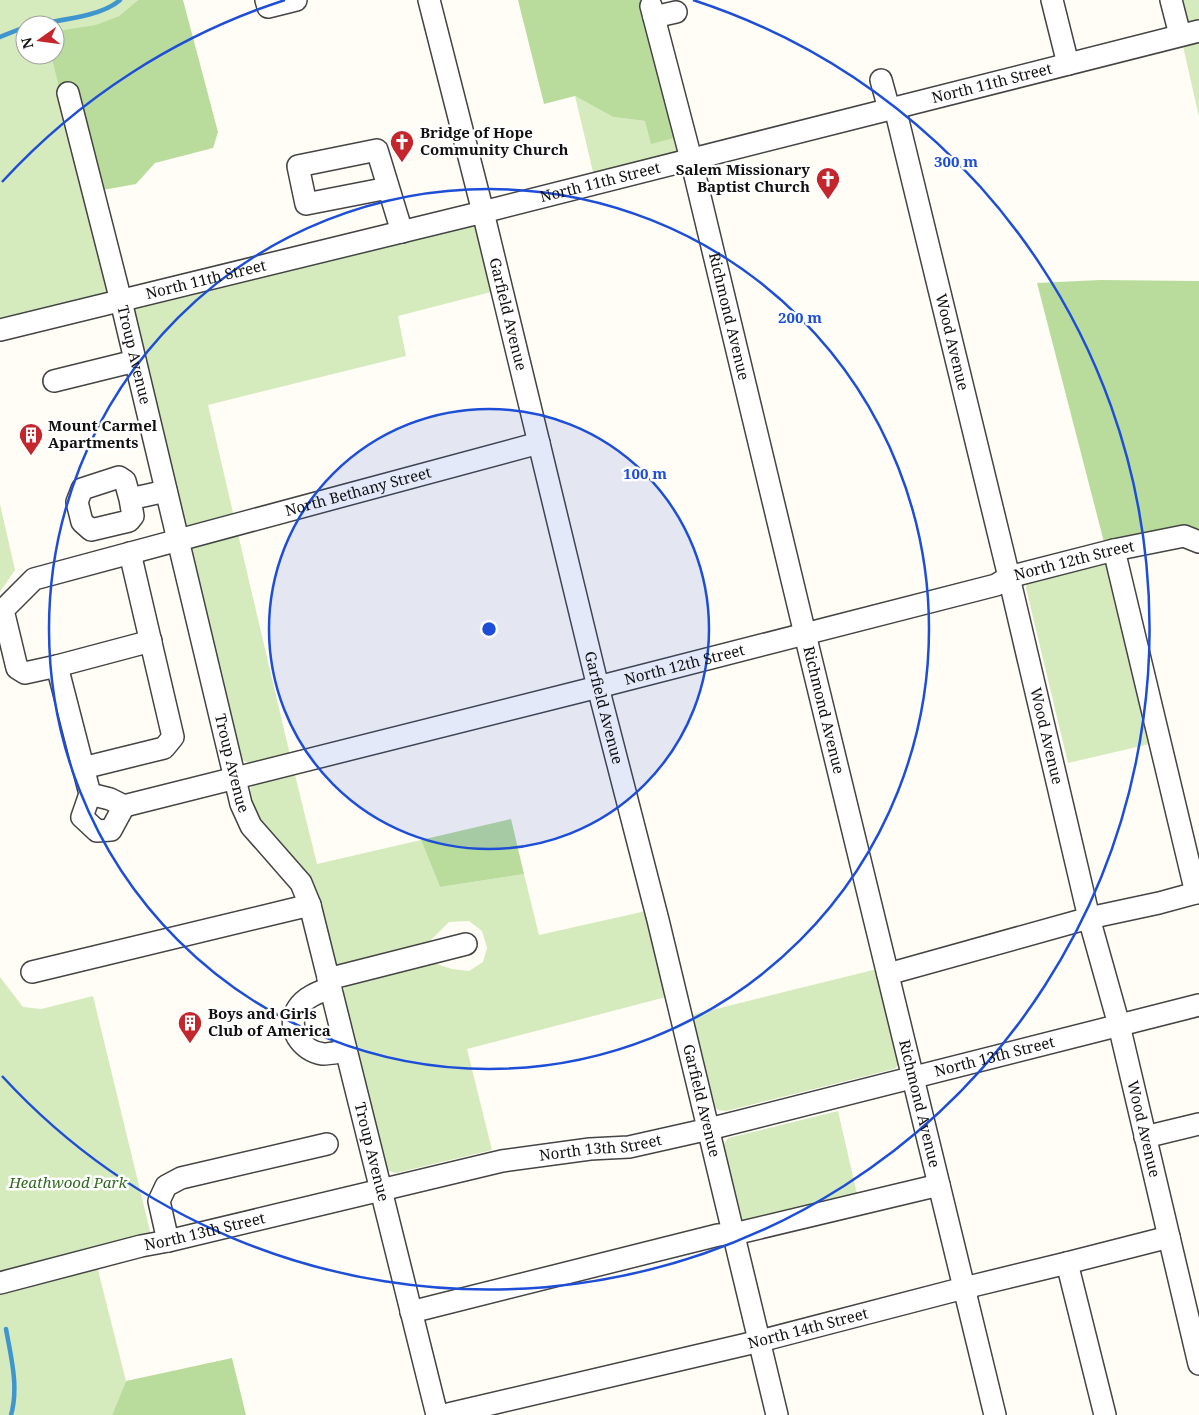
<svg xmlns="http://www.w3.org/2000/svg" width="1199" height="1415" font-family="'Noto Serif',serif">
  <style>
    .green { fill: #d5ebbd }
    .forest { fill: #b9dc9c }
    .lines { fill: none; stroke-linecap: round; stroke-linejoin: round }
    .stream { stroke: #3f96cf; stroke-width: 4.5 }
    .minor-casing { stroke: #444; stroke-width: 24 }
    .minor { stroke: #fff; stroke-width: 21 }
    .ring { fill: none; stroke: #1d4ed8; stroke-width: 2.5 }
    .labels { text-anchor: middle; stroke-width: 5; stroke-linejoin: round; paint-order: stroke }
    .street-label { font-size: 15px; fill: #111; stroke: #fff }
    .poi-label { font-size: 15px; font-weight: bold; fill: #111; stroke: #fff; text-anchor: start }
    .park-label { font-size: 15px; font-style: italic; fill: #2f6b1f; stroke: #fff }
    .centre { fill: #1d4ed8; stroke: #fff; stroke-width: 2.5 }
    .ring-label { font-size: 15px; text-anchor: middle; font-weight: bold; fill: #1d4ed8; stroke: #fff; stroke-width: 5; stroke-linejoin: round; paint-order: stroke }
  </style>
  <rect width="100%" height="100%" fill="#fffdf5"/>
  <path class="green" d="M0,0H138L119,16L95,25L55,31V25H25V55H51L109,293L0,321Z
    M1175,0H1199V21L1181,25Z
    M1199,41V117L1183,46Z
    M575,96L613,117L645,121L678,137L681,151L593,172Z
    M474,222L480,224L495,291L398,316L406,356L208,405L234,517L191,527L185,524L132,316L135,309L142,305Z
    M0,504L15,570L0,592Z
    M238,534L290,755L252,764L244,761L238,754L190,553L194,546Z
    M1111,561L1158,742L1068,763L1026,588L1027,583L1032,580Z
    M294,771L317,864L421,840L440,887L524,874L539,935L646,911L666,997L467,1049L492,1150L396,1173L389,1171L384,1163L343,995L345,986L359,980L431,962L452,969L469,971L483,962L487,948L482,931L469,921L449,922L427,944L344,966L336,965L315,889L260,825L251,807L249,791L254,783Z
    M877,969L900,1063L894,1069L726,1111L718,1110L713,1105L692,1015Z
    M0,977L23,1007L41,1009L93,996L151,1235L94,1249L99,1274L126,1381L112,1415H0Z
    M838,1111L860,1207L744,1236L723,1155L724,1144L728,1138Z"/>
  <path class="forest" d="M138,0H183L218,132L213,148L155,163L136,184L103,190L77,163L51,55H55V31L95,25L119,16Z
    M518,0H643L678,137L651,144L645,121L613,117L575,96L544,104Z
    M1100,280L1199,281V530L1193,527L1105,546L1037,283Z
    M511,819L524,874L440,887L421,840Z
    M232,1358L246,1415H112L126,1381Z"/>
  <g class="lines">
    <path class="stream" d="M33,25C58,20 101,17 120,0
      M0,37L25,27
      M6,1329C11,1357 19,1387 11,1415"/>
    <g class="minor-casing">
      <g id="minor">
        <path d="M266,0L268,7L296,0"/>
        <path id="s1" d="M429,0L483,212L598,687L658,920L777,1415"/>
        <path d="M1052,0L1068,64"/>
        <path d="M1171,0L1180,35"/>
        <path id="s2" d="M651,6L691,159L805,634L995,1415"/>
        <path d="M654,17L676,12"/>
        <path d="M881,80L889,109"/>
        <path id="s3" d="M68,93L121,301L241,804L251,826L301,883L310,905L437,1415"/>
        <path id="s4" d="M895,108L1009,577L1089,918L1119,1025L1199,1364"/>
        <path d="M388,188L306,204L298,166L377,150L402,232"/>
        <path id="s5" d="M0,330L483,212L1199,31"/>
        <path d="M54,381L135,361"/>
        <path d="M130,499L125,481L119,477L82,489L77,502L82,522L91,530L129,521L133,516L130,499L166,491"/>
        <path d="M1114,550L1196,893"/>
        <path d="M57,666L151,641"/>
        <path d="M83,768L164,748L173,737L130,553"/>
        <path id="s6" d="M90,794L110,799L124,806L111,830L97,831L82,817L90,794L57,666L25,673L17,668L3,610L34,579L539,443"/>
        <path id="s7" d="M124,806L598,687L996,585L1009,577L1114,550L1184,536L1199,542"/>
        <path d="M32,972L310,905"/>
        <path d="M888,974L1089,918L1159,903L1199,892"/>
        <path d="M328,979L466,944"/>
        <path d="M330,988C319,992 305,997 298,1008C285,1027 301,1051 323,1054C330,1054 339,1052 346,1051"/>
        <path d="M1145,1137L1199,1124"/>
        <path d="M168,1241L159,1201L166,1186L181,1178L327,1144"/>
        <path d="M1067,1263L1105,1415"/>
        <path id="s8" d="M0,1283L141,1246L168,1241L502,1161L590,1149L629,1147L709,1129L1199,1005"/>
        <path d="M411,1312L718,1235L734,1234L939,1185"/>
        <path id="s9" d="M444,1415L760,1341L964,1288L1067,1263L1169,1237"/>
      </g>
    </g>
    <use href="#minor" class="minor"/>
  </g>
  <circle cx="489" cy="629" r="220" fill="#1d4ed8" fill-opacity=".12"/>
  <g class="ring">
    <circle cx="489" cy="629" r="220"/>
    <circle cx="489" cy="629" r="440"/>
    <path d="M2 182A661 661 0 0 1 285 0M693 0A661 661 0 1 1 2 1076"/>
  </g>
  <defs>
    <g id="church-pin" transform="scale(1.25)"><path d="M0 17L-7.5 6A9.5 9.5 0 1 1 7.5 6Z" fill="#c4262e" stroke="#fff"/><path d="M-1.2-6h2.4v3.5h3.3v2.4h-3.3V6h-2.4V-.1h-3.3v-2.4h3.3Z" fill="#fff"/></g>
    <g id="building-pin" transform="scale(1.25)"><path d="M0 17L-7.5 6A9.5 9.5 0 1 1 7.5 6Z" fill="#c4262e" stroke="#fff"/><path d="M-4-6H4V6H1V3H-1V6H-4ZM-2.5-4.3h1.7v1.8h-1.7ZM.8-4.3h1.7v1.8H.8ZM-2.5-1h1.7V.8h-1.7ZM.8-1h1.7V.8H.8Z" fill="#fff"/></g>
  </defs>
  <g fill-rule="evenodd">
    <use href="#church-pin" x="402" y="142"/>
    <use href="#church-pin" x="828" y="179"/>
    <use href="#building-pin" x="31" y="435"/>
    <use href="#building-pin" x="190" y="1023"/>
  </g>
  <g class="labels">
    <g class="street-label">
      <text dy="5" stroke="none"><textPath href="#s5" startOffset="1022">North 11th Street</textPath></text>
      <text dy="5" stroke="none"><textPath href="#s5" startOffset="618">North 11th Street</textPath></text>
      <text dy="5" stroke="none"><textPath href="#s5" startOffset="212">North 11th Street</textPath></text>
      <text dy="5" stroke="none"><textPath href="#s1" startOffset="324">Garfield Avenue</textPath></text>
      <text dy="5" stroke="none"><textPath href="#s2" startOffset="320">Richmond Avenue</textPath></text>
      <text dy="5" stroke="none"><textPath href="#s4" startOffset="241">Wood Avenue</textPath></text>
      <text dy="5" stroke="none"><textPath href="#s3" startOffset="270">Troup Avenue</textPath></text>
      <text dy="5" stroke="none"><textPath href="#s6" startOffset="736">North Bethany Street</textPath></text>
      <text dy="5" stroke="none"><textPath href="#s7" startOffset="982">North 12th Street</textPath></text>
      <text dy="5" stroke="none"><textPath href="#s7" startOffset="578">North 12th Street</textPath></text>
      <text dy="5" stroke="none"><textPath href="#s1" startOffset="729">Garfield Avenue</textPath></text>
      <text dy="5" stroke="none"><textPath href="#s2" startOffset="725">Richmond Avenue</textPath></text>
      <text dy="5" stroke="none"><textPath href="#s4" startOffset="646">Wood Avenue</textPath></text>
      <text dy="5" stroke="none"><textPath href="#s3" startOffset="690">Troup Avenue</textPath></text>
      <text dy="5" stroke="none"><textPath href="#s8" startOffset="1021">North 13th Street</textPath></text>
      <text dy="5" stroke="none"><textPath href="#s1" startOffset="1134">Garfield Avenue</textPath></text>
      <text dy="5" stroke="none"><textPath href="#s2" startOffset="1130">Richmond Avenue</textPath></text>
      <text dy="5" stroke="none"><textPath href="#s4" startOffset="1051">Wood Avenue</textPath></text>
      <text dy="5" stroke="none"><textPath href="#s8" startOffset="616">North 13th Street</textPath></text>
      <text dy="5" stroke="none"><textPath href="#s3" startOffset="1110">Troup Avenue</textPath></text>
      <text dy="5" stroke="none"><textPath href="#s8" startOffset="211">North 13th Street</textPath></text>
      <text dy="5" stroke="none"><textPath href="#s9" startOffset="374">North 14th Street</textPath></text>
    </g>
    <g class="poi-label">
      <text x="420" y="138">Bridge of Hope<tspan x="420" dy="17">Community Church</tspan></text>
      <text x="810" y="175" text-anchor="end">Salem Missionary<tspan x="810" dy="17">Baptist Church</tspan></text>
      <text x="48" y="431">Mount Carmel<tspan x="48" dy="17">Apartments</tspan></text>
      <text x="208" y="1019">Boys and Girls<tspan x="208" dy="17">Club of America</tspan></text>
    </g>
    <g class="park-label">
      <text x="68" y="1188">Heathwood Park</text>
    </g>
  </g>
  <circle cx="489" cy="629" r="8" class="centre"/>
  <g class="ring-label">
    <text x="956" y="167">300 m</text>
    <text x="800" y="323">200 m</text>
    <text x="645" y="479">100 m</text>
  </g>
  <g transform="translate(40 40) rotate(256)"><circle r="24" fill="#ffffff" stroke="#a0a0a0"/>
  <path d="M0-4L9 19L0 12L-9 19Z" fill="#c4262e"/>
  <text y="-8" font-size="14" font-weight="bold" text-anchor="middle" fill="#111111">N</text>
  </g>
</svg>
